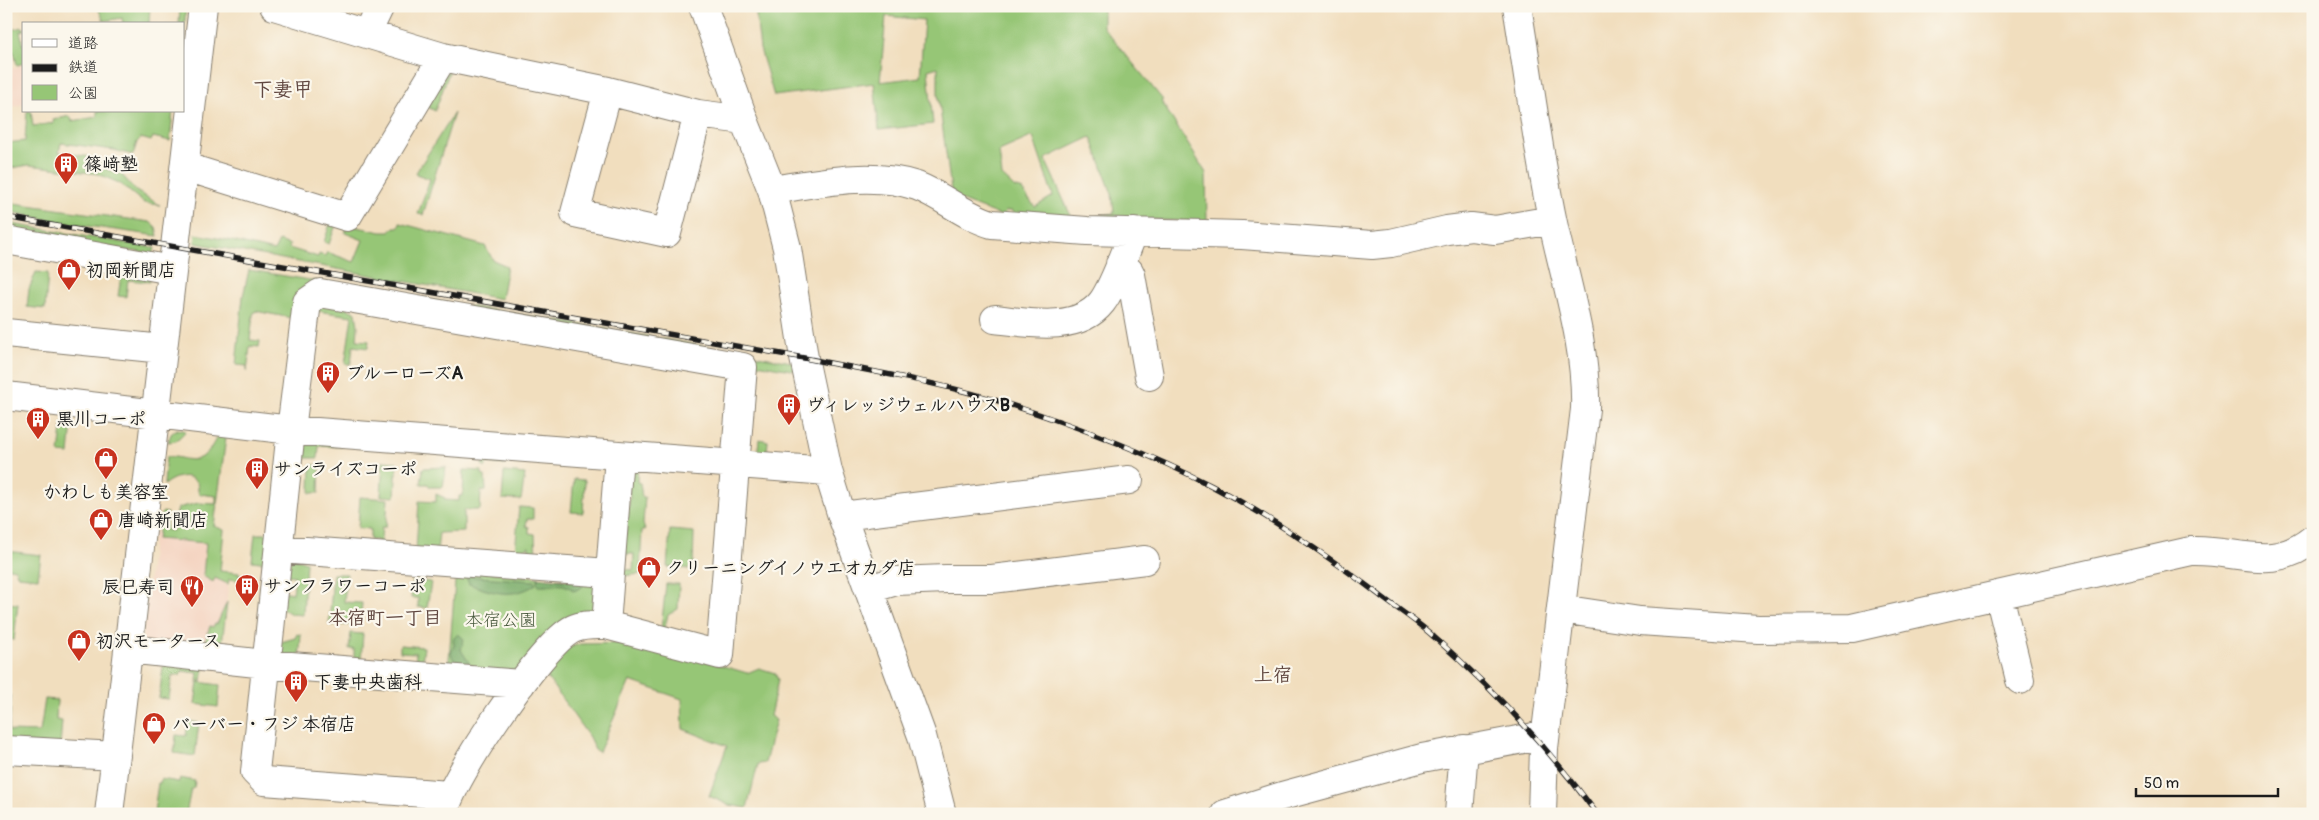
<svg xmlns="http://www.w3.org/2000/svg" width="2319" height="820" font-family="Pangolin,'Klee One',sans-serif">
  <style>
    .built { fill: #f4d3c0 }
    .green { fill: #96c676; stroke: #597149; fill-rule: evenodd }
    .forest { fill: #78ab67; stroke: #4a6442 }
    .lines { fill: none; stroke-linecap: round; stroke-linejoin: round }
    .minor-casing { stroke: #867d6d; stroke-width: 30 }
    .minor { stroke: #fff; stroke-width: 28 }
    .rail-casing { stroke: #1c1c1c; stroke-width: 5.5 }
    .rail { stroke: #fbf7ec; stroke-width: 4; stroke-dasharray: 11; stroke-linecap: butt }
    .labels { text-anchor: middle; stroke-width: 4.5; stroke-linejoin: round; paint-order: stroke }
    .poi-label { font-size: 18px; font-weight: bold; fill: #1c1c1c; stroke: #fbf7ec; text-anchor: start }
    .park-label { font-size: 18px; fill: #47583c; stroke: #fbf7ec }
    .neighbourhood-label { font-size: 19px; font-weight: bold; fill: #614841; stroke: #fbf7ec }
    .quarter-label { font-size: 20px; font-weight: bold; fill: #614841; stroke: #fbf7ec }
  </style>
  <rect width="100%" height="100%" fill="#fbf7ec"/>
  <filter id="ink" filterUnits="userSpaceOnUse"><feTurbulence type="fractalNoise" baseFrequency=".02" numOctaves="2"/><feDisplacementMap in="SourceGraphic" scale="10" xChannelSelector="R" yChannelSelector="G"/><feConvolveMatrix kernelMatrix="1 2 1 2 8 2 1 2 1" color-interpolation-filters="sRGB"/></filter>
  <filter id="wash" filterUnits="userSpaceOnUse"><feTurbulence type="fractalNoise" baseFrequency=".0096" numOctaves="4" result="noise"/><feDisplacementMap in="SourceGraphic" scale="20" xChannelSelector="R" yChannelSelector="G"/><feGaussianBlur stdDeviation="1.12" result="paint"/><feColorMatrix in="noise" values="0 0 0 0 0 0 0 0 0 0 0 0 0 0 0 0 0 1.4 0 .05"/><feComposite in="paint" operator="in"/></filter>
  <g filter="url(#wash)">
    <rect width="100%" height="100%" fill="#f1debe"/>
    <path class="built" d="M24,65V104L6,109V70Z
      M154,532L212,537L209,572L229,579L221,652L141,650Z"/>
    <path class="green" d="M97,6H150L149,24H123L122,18L104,21Z
      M180,6H186L184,33V24H179Z
      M755,6H1103V27L1163,100L1161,101L1206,173L1207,222L1092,217L1114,213L1112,194L1091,137L1045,159L1075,225L1015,218L1012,211H1005L1004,217L952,197L938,94V67L928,70L933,124L879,130L874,83L774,96L760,49ZM886,16L924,20L920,77L880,82ZM1031,137H1033L1053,196L1035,207L1021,189L1015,188L1002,176L999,151Z
      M23,27L24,30L20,31L24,48V63L17,65L14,52L6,54V31Z
      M451,67L435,111L421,103Z
      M27,111H31L33,126L54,123L53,120L70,116L72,121L97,117V111H173L170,141L153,137L151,141L141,138L137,142L133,155L114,150L61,143L59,152L98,158L106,169L122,175L136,191L160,205L144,203L119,183L98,174L29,165L6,169V143L25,141Z
      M454,113L423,215L418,214L430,179L416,174L417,171Z
      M6,202L150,222L156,227L158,236L60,222L6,211Z
      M337,222L329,244L324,242L330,224Z
      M6,223L155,248L153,254L6,233Z
      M400,223L485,246L493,260L507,266L501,299L195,243L196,234L228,240L274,251L279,241L290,245L289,248L318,257L319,254L325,256L327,252L354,262L363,240L345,233L348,225L381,232H390L394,227H399Z
      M249,270L589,326L797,363L798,371L308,288L297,319L255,311L253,315L250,340L260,341L259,347L250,346L247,372V366L236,365L243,296Z
      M36,272L48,273L45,309L27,307L29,289Z
      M127,272L150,276V282L128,280L126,297L118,296L121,277Z
      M327,298L356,313L358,326L357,340L369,341L368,348L353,346L351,364H345L352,316L317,311Z
      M63,421L72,422L69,454L59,453Z
      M177,429L186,431L176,441L168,442L171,434Z
      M227,430L214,526L224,530L220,571L239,573V576H245V581L229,579L228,584L215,578L213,582L203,576L206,543L157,539L161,514L163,512L167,513L166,530L173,531L178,508L198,503L216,504V496L199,494C197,490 199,487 197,483C189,471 171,478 164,485L166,457C177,455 187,462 197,459C214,454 211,437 227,430Z
      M307,439L342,447L319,446L318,458H305Z
      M759,439L768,441L767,452L770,458L747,451L758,450Z
      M483,453L505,454V465L487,463L485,468L482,465Z
      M383,461L397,462L395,497L381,496Z
      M638,462L637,482L640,483L642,497H645L643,524L645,530H642L640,570H642L641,574L622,576L619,569L633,570L634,554H623L630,497L624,473Z
      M311,465H320L319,493H310Z
      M446,467L443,487H430L428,484H421L423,468Z
      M464,470L482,471V475L485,476L486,491H481L480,510H464V532L439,533L437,551H416L419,501L436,502V494L445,498V500L459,501V496H463Z
      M504,472L525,474L521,500L502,499Z
      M574,479L585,480L583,513L571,512Z
      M360,497L388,499L386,527H382L380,549H377L378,540H370V529L358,528Z
      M519,507L533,508V519H527L526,526L529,527V533L535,534L536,559H529V546L522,551L521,561L515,553Z
      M670,530L694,532L693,567L690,569L667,567Z
      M255,534H272L269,563L252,561Z
      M6,551L41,555L38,578L18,576L15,569L9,568L6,564Z
      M292,557L306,562L303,615L291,614L282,608V591L293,593L295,576L286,575Z
      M456,569L595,583L600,606L524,670L448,672Z
      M333,574H347L344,602L362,603L360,625H329Z
      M413,580L431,582L427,608L418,607V598H411Z
      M666,584H679L678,609L668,615L664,630L661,629Z
      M227,602L221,652H202L210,626L213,627L215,624H217Z
      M6,603L18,604L14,640L6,639Z
      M351,633L363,634L361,661H354V649H349Z
      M297,634L301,635L299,661L282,660L274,644L295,638Z
      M635,643L655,646L747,673L759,668L775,673L778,680L770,716L776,720L765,763L758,764L747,808L729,805L709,796L727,746L683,729L682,699L630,681L599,752L595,750L589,737L544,673L561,650L580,644Z
      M400,645L424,647L421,669L415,667L416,653L400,652Z
      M164,660L204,665L202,681H197L198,673L182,671L181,675H172L169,699L159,698Z
      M198,682L220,685L218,707L195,704Z
      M6,696H11L9,731L40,732L45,699L57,700L56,720L62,721L60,746L6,741Z
      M188,721L199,723L195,756L174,753L176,735L186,736Z
      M180,778L195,781L194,788L191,789L186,814H144L154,812L158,783H160L161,779L179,782Z"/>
    <path class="forest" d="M466,576L535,581V585C512,599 493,593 469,584Z
      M538,578L585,582L581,588L574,591C562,580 553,587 539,586L537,583Z
      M458,634L464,639L461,650L471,666L470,670L452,668L454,661L451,653L454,645L453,639Z"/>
  </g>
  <g filter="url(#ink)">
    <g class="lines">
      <g class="minor-casing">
        <path id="minor" d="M274,6L443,57L608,91L698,114L744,120
          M703,6L744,120L772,190L787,248L804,358L828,471L842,516L922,736L942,814
          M1517,6C1529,78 1538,152 1553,223C1566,284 1587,346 1585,409L1544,748L1542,814
          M367,33L380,6
          M608,91L575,213L667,233L698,114
          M186,167L347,217L443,57
          M772,190C818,183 872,171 917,186C943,196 964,216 992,224L1087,231L1242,235L1372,245L1391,243L1447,230L1471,227L1495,230L1552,220
          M6,240L172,270
          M1120,264L1129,271L1131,275L1149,376
          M995,319C1028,323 1078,333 1102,302C1114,286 1125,252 1134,232
          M6,333L163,349
          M6,396L291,430L828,471
          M842,516L1129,480
          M279,549L609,573
          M869,589L896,581L946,579H992L1145,560
          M1999,595L2020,680
          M1561,609L1640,621L1758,629L1852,628L2191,551C2238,549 2271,573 2313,539
          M606,625L619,456
          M128,649L265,664L521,684
          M6,750L116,756
          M109,814L203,6
          M444,814C449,781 543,642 573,629C583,624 595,625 606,625L720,655L743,367L320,293L307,302L291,430L255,772L264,781L449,795
          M1225,814L1282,796L1422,758L1534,737L1546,732
          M1459,814L1464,749"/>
      </g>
      <use href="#minor" class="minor"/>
      <g class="rail-casing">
        <path id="rail" d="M6,217L804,358C874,372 944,383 1011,405C1080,427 1148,453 1212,486C1271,517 1325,554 1378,594C1397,609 1417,621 1434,637C1495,690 1549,749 1597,814"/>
      </g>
      <use href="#rail" class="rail"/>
    </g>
  </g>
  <defs>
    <g id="building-pin" transform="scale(1.25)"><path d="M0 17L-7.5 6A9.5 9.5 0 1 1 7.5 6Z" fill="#c8321e" stroke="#fbf7ec"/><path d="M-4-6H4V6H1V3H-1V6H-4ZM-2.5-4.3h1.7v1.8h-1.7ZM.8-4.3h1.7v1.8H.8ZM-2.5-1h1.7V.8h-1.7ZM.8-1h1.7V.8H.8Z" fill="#fff"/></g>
    <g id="shop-pin" transform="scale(1.25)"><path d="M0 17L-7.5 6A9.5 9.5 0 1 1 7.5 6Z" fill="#c8321e" stroke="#fbf7ec"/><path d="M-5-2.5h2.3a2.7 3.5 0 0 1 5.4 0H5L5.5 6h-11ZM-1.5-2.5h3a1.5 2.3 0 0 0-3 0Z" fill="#fff"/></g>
    <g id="restaurant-pin" transform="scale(1.25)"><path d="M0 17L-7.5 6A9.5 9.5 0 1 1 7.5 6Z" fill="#c8321e" stroke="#fbf7ec"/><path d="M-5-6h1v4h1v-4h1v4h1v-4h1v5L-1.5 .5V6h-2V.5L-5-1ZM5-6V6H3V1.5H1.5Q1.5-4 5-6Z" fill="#fff"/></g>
  </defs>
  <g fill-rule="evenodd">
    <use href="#building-pin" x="66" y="164"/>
    <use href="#shop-pin" x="69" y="270"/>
    <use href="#building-pin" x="328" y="373"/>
    <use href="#building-pin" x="789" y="405"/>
    <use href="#building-pin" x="38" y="419"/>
    <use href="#shop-pin" x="106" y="459"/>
    <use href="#building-pin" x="257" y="469"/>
    <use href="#shop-pin" x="101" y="520"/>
    <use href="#shop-pin" x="649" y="568"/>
    <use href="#building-pin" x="247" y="586"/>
    <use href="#restaurant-pin" x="192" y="587"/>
    <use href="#shop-pin" x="79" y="641"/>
    <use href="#building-pin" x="296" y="682"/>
    <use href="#shop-pin" x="154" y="724"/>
  </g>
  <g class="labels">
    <g class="poi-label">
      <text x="84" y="170">篠﨑塾</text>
      <text x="86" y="276">初岡新聞店</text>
      <text x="346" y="379">ブルーローズA</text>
      <text x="806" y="411">ヴィレッジウェルハウスB</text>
      <text x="56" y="425">黒川コーポ</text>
      <text x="274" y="475">サンライズコーポ</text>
      <text x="106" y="498" text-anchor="middle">かわしも美容室</text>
      <text x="118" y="526">唐崎新聞店</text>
      <text x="666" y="574">クリーニングイノウエオカダ店</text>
      <text x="264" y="592">サンフラワーコーポ</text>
      <text x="174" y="593" text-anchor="end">辰巳寿司</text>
      <text x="96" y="647">初沢モータース</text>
      <text x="314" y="688">下妻中央歯科</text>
      <text x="172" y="730">バーバー・フジ 本宿店</text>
    </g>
    <g class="park-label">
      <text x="501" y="626">本宿公園</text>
    </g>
    <g class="neighbourhood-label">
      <text x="385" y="624">本宿町一丁目</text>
      <text x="1273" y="681">上宿</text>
    </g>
    <g class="quarter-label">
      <text x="283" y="96">下妻甲</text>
    </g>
  </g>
  <rect width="2319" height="820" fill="none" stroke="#fbf7ec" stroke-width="25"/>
  <rect x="22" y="22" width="162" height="90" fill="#fbf7ec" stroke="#a29f99"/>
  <rect x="32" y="39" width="25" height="8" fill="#ffffff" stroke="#a29f99"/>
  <text x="68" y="48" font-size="15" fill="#1c1c1c">道路</text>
  <rect x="32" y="64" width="25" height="8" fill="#1c1c1c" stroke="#a29f99"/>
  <text x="68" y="72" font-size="15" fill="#1c1c1c">鉄道</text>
  <rect x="32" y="85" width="25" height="15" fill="#96c676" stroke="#a29f99"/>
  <text x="68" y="98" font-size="15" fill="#1c1c1c">公園</text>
  <path d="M2136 788v8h142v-8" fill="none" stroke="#1c1c1c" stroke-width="2.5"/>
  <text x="2144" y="788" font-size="15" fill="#1c1c1c" stroke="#fbf7ec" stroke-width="4" paint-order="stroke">50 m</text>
</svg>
